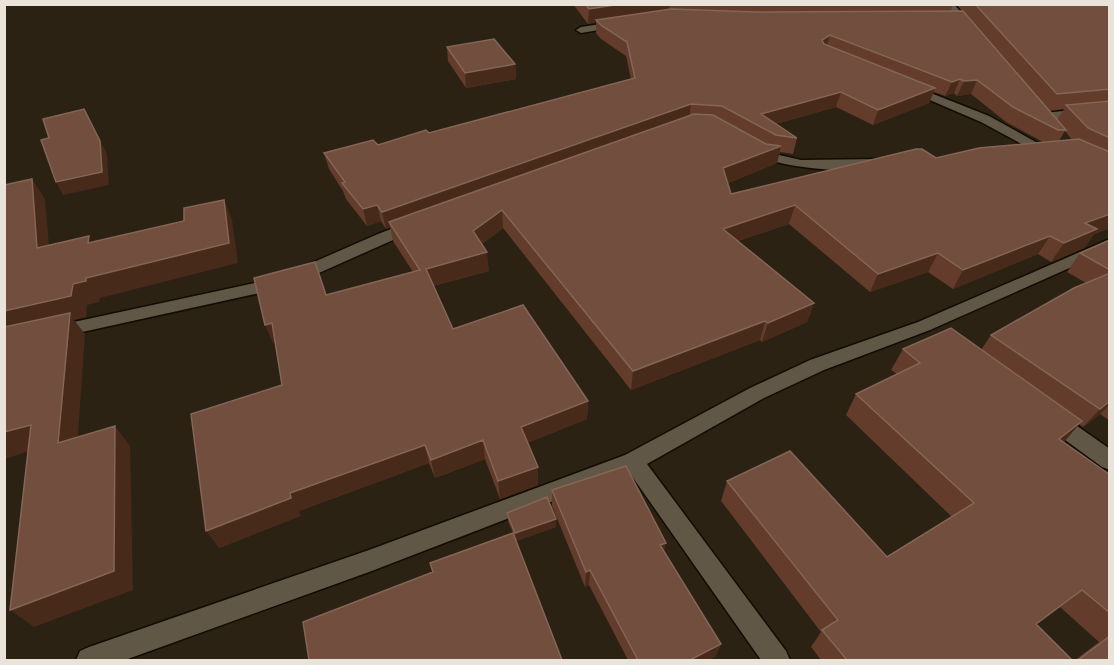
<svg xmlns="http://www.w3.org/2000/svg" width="1114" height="665" font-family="'Golos Text',sans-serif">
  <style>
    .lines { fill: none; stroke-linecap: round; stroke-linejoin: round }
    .street-casing { stroke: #130c02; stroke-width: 3 }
    .street { fill: #615747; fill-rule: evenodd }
    .wall { fill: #633c2b; fill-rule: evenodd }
    .shaded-wall { fill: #472a1a }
    .building { fill: #714e3e; stroke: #846556; stroke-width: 1.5 }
  </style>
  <rect width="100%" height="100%" fill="#2b2214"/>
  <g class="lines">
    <g class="street-casing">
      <path id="street" d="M945,4H954L974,28V32H968Z
        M620,21L623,22V26L581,33L576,30L581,27Z
        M908,84L989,116L1052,151L1050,154H1040L981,122L904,89L902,87Z
        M1110,106V114L1044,121L1038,117L1044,113Z
        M757,147L775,154L801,160L881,159L888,163C873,178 766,168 750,151Z
        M415,220L420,222L423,225L420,228L319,273L269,291L55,338L49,336L46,332L49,328L55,326L260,282L307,265L378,234Z
        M1110,239V250L930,330L824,370L764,398L647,464L786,651L790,660H761L629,472L369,572L125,660H76L80,651L89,647L369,550L625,455L750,388L810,360L918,322Z
        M1053,412L1060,414L1110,449V470L1102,467L1046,426L1043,420L1046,414Z"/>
    </g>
    <use href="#street" class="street"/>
  </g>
  <path class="wall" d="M573,4H953L951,11H962L956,4H1110V228L1094,234L1084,248L1051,262L1038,254L953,289L928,272L870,292L789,224L738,241L814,303L807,322L762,342L760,340L631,390L503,228L482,244L489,271L433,286L453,329L588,401L587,419L527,443L538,485L500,499L485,459L435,478L429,463L299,511L300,516L219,548L282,385L275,343H273L326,295L413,272L393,241L390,227L386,229L381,221L367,226L346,199L343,191L329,169L324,153L378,145L429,133L631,79L626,56L601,39L596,33V22L588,24ZM934,92L945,96L954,93L957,96L971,94L1006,122L1043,142L936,158L731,194L728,183L777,163L780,152L793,154L797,138L776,124L836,107L873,125L929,103ZM1064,109L1057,120L1049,111ZM1065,131L1072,140L1059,141Z
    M447,47L515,64L516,79L466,88L448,61Z
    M1110,240V421L1100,414L1083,427L1079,424L1064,442L1110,475V660H1075L1099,642L1060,607L1036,625L1072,660H821L811,647L821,632L721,501L727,481L887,557L952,517L846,415L856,394L897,374L891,370L903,349L981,350L991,335L1086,283L1067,272L1080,253Z
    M552,490L664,552L721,644L715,657L709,660H628L589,585L585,587L552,506Z
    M507,513L556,527L516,541L433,572L513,533L508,521Z"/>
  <path class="shaded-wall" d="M621,4H670L669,12L596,20V22L588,24L589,9Z
    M830,35L826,49L822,40Z
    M515,64L516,79L466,88L465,73Z
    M960,79L954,93L945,96L952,82Z
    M977,80L971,94L957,96L964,81Z
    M935,88L929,103L873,125L878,110Z
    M841,92L836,107L761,128V114Z
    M691,104L689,119L389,222L390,227L386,229L382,212Z
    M84,109L107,154L109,185L63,195L56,182Z
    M781,146L777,163L719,186L723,168Z
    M32,179L45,199L51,269L37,248Z
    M224,200L232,220L238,263L100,298L99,302L87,305L86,317L74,320L85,334L76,463L58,443L4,336V311L86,278Z
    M377,205L381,221L367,226L363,209Z
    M795,205L789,224L719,247L723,229Z
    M502,210L503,228L475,249L473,231Z
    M1110,214V228L1094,234L1084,248L1051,262L1064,243L1085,223Z
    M1050,236L1038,254L953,289L963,270Z
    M487,252L489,271L429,287L426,269Z
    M938,253L928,272L870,292L878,274Z
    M814,303L807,322L762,342L768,323Z
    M765,321L760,340L631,390L633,371Z
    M272,323L280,341L273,343L265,325Z
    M588,401L587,419L522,445L521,427Z
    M1110,401V404L1100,414L1083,427L1100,409Z
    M1082,421L1064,442L1059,439Z
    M31,425L50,445L4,459V432Z
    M115,426L130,446L133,590L34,627L10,610Z
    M483,440L485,459L435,478L431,460Z
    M425,445L429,463L299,511L300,516L219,548L206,531L290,493Z
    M538,467V485L500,499L498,481Z
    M556,519V527L516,541L515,533Z
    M666,543L663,558L660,545Z
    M590,570L589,585L585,587L586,572Z
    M1082,590L1060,607L1015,641L1036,624Z
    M721,644L715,657L709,660H690Z"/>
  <path class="building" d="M585,4H621L589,9Z
    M975,4H1110V89L1057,94Z
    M671,9L757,12L963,11L1066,130H1058L1013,107L977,80L964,81L960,79L952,82L830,35L822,40L824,44L935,88L878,110L841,92L761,114L797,138L776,135L722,106L691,104L382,212L377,205L363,209L342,183L345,182L324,153L373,140L378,145L426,130L429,133L635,78L627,42L602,26L596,20Z
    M494,39L515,64L465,73L447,47Z
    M1110,101V138L1088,128L1066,105Z
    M84,109L100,141L102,172L56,182L41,140L49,138L43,119Z
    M694,114L713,115L766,144L781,146L723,168L731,194L916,149H922L936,158L979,148L1079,139L1110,152V214L1085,223L1097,229L1064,243L1050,236L963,270L938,253L878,274L795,205L723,229L814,303L768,323L765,321L633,371L502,210L473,231L487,252L426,269L453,329L523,305L588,401L521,427L538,467L498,481L483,440L431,460L425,445L290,493L291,498L206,531L191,414L282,385L272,323L265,325L254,278L315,262L326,295L420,270L389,222Z
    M32,179L37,248L89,236L88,243L184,221V208L224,200L229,243L86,278V281L73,284L71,296L4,311V185Z
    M1110,240V270L1080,253Z
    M1110,273V401L1100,409L991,335L1074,288Z
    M70,313L58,443L115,426L114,571L10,610L31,425L4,432V327Z
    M951,328L1082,421L1059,439L1110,475V613L1082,590L1036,624L1072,660H847L822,630L838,620L727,481L790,451L887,557L974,503L856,394L920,363L903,349Z
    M626,466L666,543L660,545L721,644L690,660H638L590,570L586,572L552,490Z
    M547,497L556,519L515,533L507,513Z
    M513,533L562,660H309L303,622L433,572L430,563Z
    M1110,636V660H1078Z"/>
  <rect width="1114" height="665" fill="none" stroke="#e9e3da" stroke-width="12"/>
</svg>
